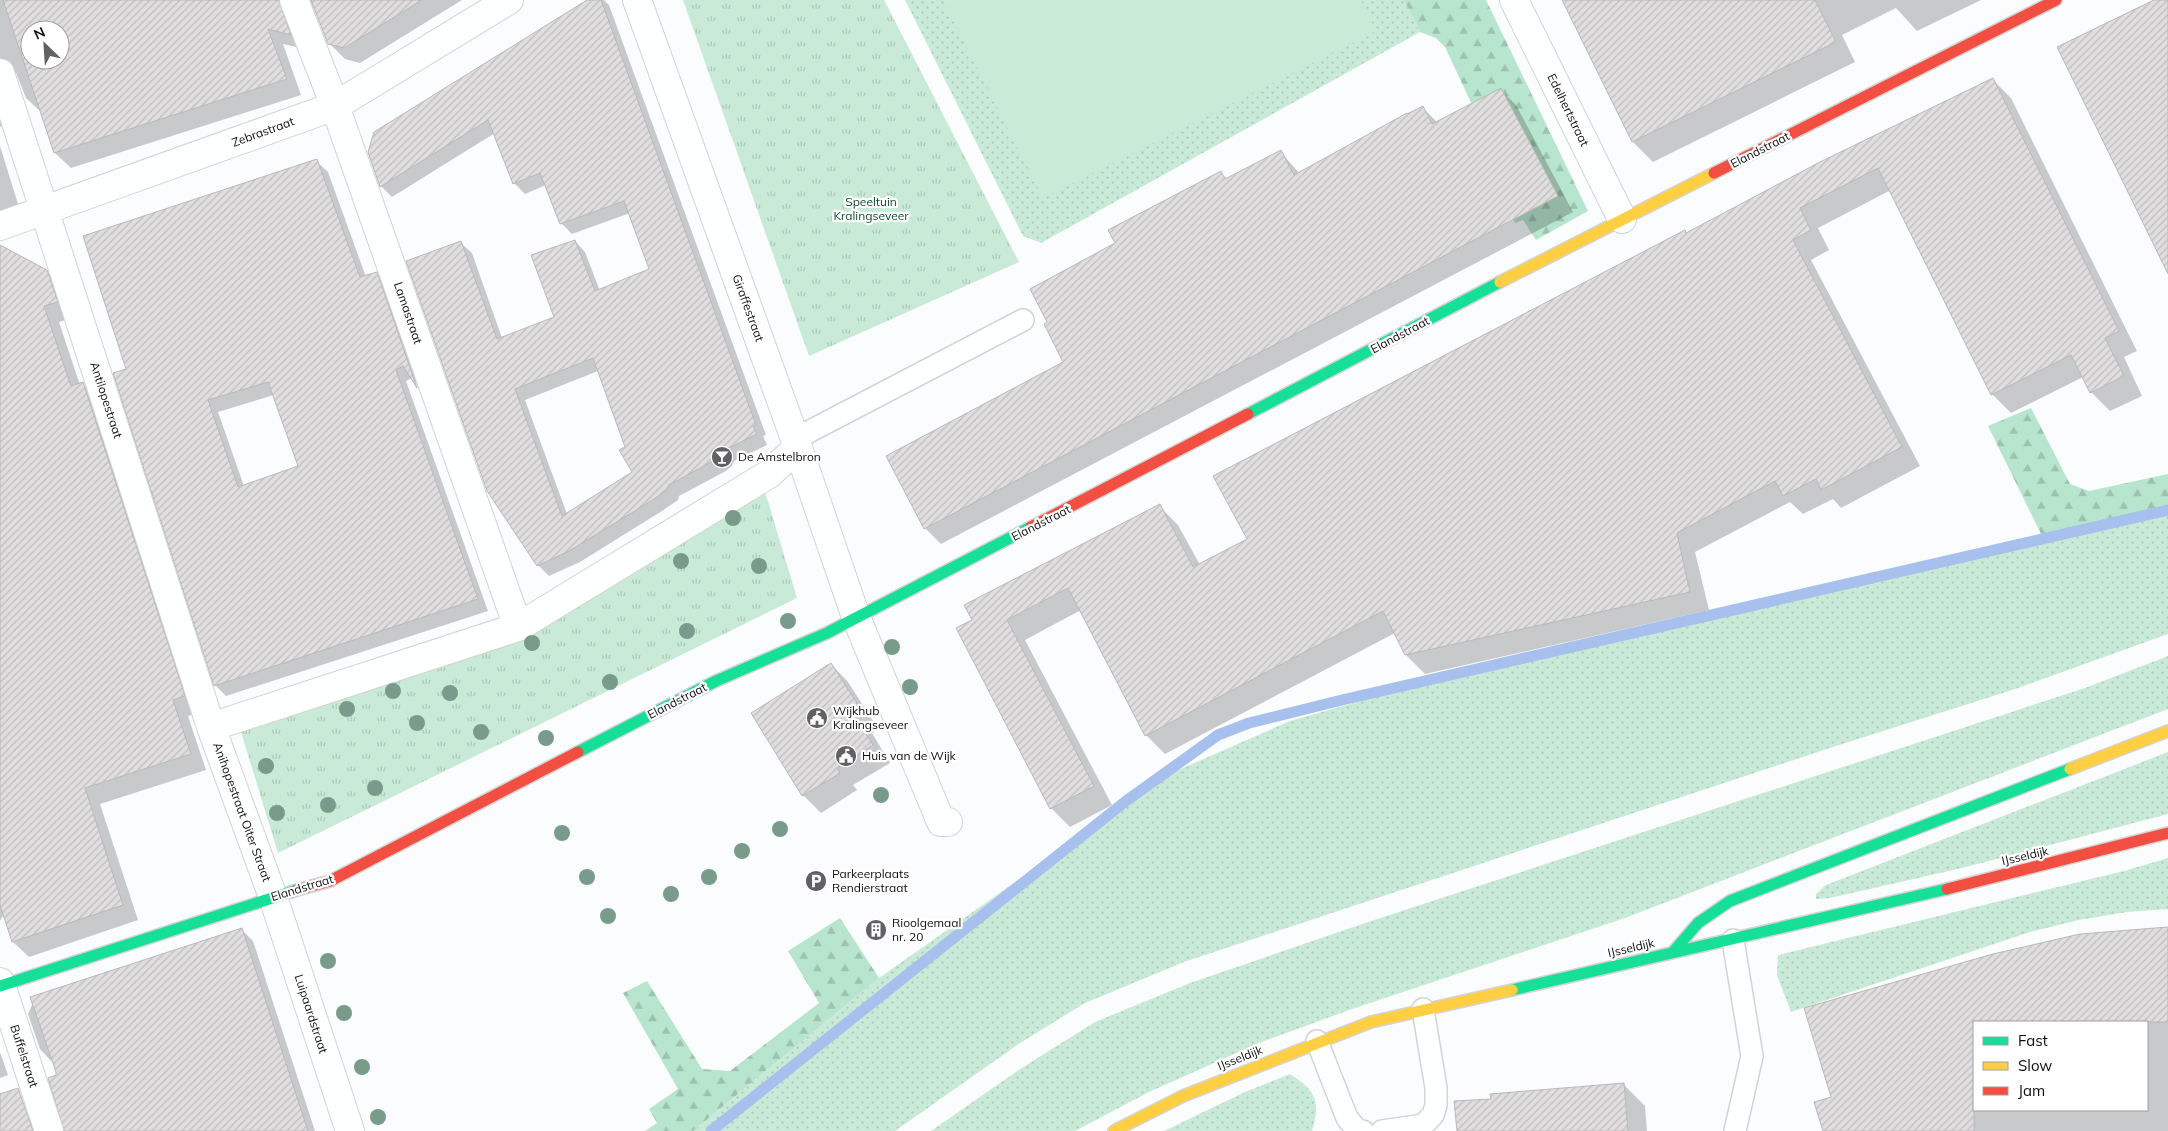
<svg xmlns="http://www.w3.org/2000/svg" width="2168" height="1131" font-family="Mulish,sans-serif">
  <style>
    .grass { fill: url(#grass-dots) }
    .forest { fill: url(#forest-firs) }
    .park { fill: url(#park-tufts) }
    .pitch { fill: #caead8 }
    .shadow { fill: #0003; fill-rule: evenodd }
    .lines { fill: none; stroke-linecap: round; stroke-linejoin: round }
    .stream { stroke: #a8c0ee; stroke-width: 11 }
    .building { fill: url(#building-hatch); stroke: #bab9b9; fill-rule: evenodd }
    .lane-casing { stroke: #d3d3d5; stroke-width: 24 }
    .street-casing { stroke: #d3d3d5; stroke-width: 30 }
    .fast-casing { stroke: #d3d3d5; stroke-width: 14 }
    .slow-casing { stroke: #d3d3d5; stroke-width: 14 }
    .jam-casing { stroke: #d3d3d5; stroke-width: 14 }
    .lane { stroke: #feffff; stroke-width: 21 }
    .street { stroke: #feffff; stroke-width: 28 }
    .fast { stroke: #16e098; stroke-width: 11 }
    .slow { stroke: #ffcf43; stroke-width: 11 }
    .jam { stroke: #f24e42; stroke-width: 11 }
    .tree { fill: #789b8c }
    .labels { text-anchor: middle; stroke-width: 4.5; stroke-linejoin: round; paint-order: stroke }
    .street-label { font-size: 12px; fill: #0e0e10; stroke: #fff }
    .park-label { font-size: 12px; fill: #0c4c2f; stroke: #fff }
    .poi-label { font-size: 12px; fill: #0e0e10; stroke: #fff; text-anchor: start }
  </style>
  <defs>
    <pattern id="grass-dots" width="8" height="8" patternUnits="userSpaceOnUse" patternTransform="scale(1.25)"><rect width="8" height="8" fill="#caead8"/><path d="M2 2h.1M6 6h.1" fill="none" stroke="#acc8b8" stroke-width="1.8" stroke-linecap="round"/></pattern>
    <pattern id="forest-firs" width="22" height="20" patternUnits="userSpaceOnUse" patternTransform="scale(1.25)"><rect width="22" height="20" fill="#b8e5cd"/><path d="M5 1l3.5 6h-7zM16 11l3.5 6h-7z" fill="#9dc3af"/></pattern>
    <pattern id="park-tufts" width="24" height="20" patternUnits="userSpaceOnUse" patternTransform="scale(1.25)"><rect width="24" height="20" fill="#caead8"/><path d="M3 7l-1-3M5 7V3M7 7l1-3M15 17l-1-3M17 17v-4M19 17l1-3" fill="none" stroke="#acc8b8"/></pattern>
    <pattern id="building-hatch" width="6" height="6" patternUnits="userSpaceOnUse" patternTransform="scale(1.25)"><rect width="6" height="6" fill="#e0dede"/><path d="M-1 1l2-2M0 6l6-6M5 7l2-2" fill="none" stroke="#bfbdbd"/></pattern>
  </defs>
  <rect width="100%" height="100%" fill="#fbfcfd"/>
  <path class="grass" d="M905,0H1404L1420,32L1041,243L1023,236Z
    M2168,513V634L2015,689L1833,747L1184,962L1085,1003L1020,1043L895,1131H693L879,978L1167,775L1290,721L1573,641Z
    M2168,656V709L1625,918L1352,1009L1259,1043L1149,1092L1075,1131H931L1020,1069L1095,1022L1190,983L1365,923L2085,688Z
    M2168,752V814L1962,868L1830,898L1816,899V894L1826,885Z
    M2168,858V909L2127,912L2079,920L2030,932L1791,1012L1777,975L1778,955L2124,871Z
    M1290,1074C1316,1091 1321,1101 1312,1131H1164L1245,1092Z"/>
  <path class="forest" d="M1404,0H1486L1588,211L1536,240L1523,220L1515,223L1477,148L1488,139L1445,47L1436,38L1420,32Z
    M2031,408L2070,484L2089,491L2168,474V513L2044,540L1988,426Z
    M840,918L879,978L693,1131H645L657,1123L649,1109L678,1089L623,993L647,981L702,1069L730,1071L819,1003L788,951Z"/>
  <path class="park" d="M683,0H884L1019,262L809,356Z
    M764,488L797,598L278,853L241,732L520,637Z"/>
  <path class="pitch" d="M943,0H1361L1376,31L1043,198Z"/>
  <path class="shadow" d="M0,0H462L360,63L345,59L329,43L310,0L304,1L305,49L283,44L301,95L71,168L55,153L42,113L26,98L16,73H11L0,86ZM30,30H60V60H30Z
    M589,0H604L609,5L766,435L763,436L767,445L734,461L732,466L726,471L679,496L678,500L662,511L580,562L549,576L538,565L461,243L472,253L502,338L556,318L575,241L585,252L600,291L650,270L630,213L572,234L561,223L546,185L525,194L514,183L495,133L392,197L381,186ZM598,371L634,472L567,514L525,400Z
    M1563,0H1981L1917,31L1896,8L1842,35L1855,62L1653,162L1633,142Z
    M1992,79L2011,98L2137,351L2124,357L2142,396L2110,411L2091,392L2083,377L2011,413L1992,394L1891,190L1818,228L1829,250L1811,260L1920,466L1841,508L1833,499L1803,514L1790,502L1695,552L1709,610L1425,674L1406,655L1395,633L1165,754L1146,735L1081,610L1025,640L1112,805L1070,827L1051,808L973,620L1159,506L1178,525L1200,565L1248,540L1687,234Z
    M0,88L10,124L0,127Z
    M1501,90L1516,105L1573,212L941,544L925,528L1065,363L1116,243L1221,173L1227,179L1280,151L1299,173L1423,108L1438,123Z
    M0,146L19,207L0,222Z
    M316,161L328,172L366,277L376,273L388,284L426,395L412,378L406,381L488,611L226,696L215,685L127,370ZM274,395L300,467L244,486L218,412Z
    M0,264L46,271L63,287L73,318L59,322L80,385L83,384L99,400L200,712L188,716L206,770L100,804L138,920L29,957L13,942L4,914L0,921Z
    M831,664L848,682L878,729L872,733L890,763L853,785L857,790L821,813L803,795L753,714Z
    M2168,928V1131H1824L1832,1098L1806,1009ZM1974,1022H2147V1110H1974Z
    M242,930L253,941L315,1131H65L103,1044L51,1061L40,1049L28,1014L36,996Z
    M0,1052L8,1075L0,1078Z
    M1623,1084L1645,1106L1647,1131H1458Z
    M27,1116L40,1131H0V1124Z"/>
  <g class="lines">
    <path class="stream" d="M711,1131L1126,801L1218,735L1249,723L1342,700L2168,510"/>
  </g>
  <path class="building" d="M3,0H279L291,35L268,29L287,79L54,153ZM30,30H60V60H30Z
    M311,0H422L344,48L328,44Z
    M587,0H601L756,425L753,426L757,434L723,451L722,455L715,460L669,485L667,490L651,501L569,551L537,566L487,491L406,261L461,241L497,339L554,317L531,255L575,240L595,291L649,269L624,201L560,224L540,173L513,184L488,120L380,187L368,152L374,132ZM593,358L625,447L619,450L632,472L562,516L515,389Z
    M1562,0H1815L1836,42L1632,142Z
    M2154,0H2168V274L2057,47Z
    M1993,78L2119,331L2105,338L2124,376L2090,393L2071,355L1991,395L1878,168L1800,208L1811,230L1793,240L1902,447L1821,490L1816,479L1783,496L1775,481L1677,533L1690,592L1405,655L1383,611L1145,736L1068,588L1007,620L1094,786L1050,809L956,628L972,620L964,605L1160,504L1193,567L1247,539L1213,476L1685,230L1686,233L1820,162Z
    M1501,88L1558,196L924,529L886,456L1063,362L1044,324L1047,322L1030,289L1115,243L1108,230L1221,171L1225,179L1281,150L1294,175L1407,113V114L1423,106L1432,124Z
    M317,159L360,277L377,272L417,388L403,366L396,370L478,599L214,686L113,373L126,369L83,236ZM268,382L298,466L238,487L208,400Z
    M0,245L47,270L58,302L44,306L71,386L83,382L185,696L173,700L191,754L85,788L123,905L12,942L0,905Z
    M831,663L862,711L855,716L873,745L837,768L840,773L802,796L751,713Z
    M2168,927V1022H1974V1131H1823L1814,1102L1831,1097L1804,1008L1993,954L2080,934Z
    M242,928L308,1131H64L48,1078L56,1075V1072L30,997Z
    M1624,1083L1628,1131H1457L1454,1101L1491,1099L1490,1094Z
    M18,1088L33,1131H0V1094Z"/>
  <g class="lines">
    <g class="lane-casing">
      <path id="lane" d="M795,439L1023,320
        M1733,940L1752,1056L1735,1131
        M1317,1041L1347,1118L1357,1130L1363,1131
        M1382,1131L1423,1125L1433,1115L1436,1105V1088L1423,1009"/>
    </g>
    <g class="street-casing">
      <path id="street" d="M294,0L335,106L518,627
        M637,0L795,439L856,617L941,822H948
        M1514,0L1622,219
        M0,73L211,727L273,897L350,1131
        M0,226L335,106L509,0
        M211,727L518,627L769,474L798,447
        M0,982L49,1131"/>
    </g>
    <g class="fast-casing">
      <path id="fast" d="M1248,414L1500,282
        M578,752L716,681L827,633L1031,527
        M1673,952L1698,923L1730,901L2070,769
        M0,986L297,890
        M1512,990L1947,889"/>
    </g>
    <g class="slow-casing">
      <path id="slow" d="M1500,282L1714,173
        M2070,769L2168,731
        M1114,1131L1183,1096L1371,1022L1512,990"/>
    </g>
    <g class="jam-casing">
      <path id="jam" d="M1714,173L2056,0
        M1031,527L1248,414
        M1947,889L2168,833
        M297,890L330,881L578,752"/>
    </g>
    <use href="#lane" class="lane"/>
    <use href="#street" class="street"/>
    <use href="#fast" class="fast"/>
    <use href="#slow" class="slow"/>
    <use href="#jam" class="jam"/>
  </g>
  <g class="tree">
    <circle cx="733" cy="518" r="8"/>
    <circle cx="681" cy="561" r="8"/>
    <circle cx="759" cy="566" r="8"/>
    <circle cx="788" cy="621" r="8"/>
    <circle cx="687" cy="631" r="8"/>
    <circle cx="532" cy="643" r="8"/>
    <circle cx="892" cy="647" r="8"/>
    <circle cx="610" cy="682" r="8"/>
    <circle cx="910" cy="687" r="8"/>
    <circle cx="393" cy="691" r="8"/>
    <circle cx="450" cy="693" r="8"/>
    <circle cx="347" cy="709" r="8"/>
    <circle cx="417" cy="723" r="8"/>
    <circle cx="481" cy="732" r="8"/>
    <circle cx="546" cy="738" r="8"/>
    <circle cx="266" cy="766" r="8"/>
    <circle cx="375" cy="788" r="8"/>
    <circle cx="881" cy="795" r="8"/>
    <circle cx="328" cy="805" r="8"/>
    <circle cx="277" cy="813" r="8"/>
    <circle cx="780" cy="829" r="8"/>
    <circle cx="562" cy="833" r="8"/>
    <circle cx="742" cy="851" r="8"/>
    <circle cx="587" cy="877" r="8"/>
    <circle cx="709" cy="877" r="8"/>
    <circle cx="671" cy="894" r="8"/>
    <circle cx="608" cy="916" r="8"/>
    <circle cx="328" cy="961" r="8"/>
    <circle cx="344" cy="1013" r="8"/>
    <circle cx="362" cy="1067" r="8"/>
    <circle cx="378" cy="1117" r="8"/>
  </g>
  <defs>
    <g id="bar-disc" transform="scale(1.125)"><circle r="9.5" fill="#616163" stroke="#fff"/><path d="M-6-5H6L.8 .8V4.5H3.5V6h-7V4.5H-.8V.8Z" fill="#fff"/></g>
    <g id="civic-disc" transform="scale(1.125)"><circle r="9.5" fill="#616163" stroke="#fff"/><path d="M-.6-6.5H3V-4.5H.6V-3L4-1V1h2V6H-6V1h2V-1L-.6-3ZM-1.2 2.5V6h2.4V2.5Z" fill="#fff"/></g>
    <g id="parking-disc" transform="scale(1.125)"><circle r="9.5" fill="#616163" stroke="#fff"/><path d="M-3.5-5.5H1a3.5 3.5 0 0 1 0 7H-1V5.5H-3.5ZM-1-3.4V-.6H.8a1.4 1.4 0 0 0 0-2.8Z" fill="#fff"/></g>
    <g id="building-disc" transform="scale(1.125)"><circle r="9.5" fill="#616163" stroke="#fff"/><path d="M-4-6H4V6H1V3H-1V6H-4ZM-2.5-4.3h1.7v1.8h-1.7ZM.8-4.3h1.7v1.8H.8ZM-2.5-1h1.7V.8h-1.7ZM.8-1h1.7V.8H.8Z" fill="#fff"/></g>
  </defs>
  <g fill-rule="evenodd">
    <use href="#bar-disc" x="722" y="457"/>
    <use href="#civic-disc" x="817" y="718"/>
    <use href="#civic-disc" x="846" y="756"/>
    <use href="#parking-disc" x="816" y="881"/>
    <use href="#building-disc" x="876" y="930"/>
  </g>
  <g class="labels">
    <g class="street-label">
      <text transform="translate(1568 110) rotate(64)" y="4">Edelhertstraat</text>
      <text transform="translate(263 132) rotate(-20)" y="4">Zebrastraat</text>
      <text transform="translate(1760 150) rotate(-27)" y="4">Elandstraat</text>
      <text transform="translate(748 308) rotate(70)" y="4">Giraffestraat</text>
      <text transform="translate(408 313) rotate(71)" y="4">Lamastraat</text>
      <text transform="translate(1400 335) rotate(-28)" y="4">Elandstraat</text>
      <text transform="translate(106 400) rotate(72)" y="4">Antilopestraat</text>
      <text transform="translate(1041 523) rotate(-27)" y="4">Elandstraat</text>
      <text transform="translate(677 701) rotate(-27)" y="4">Elandstraat</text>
      <text transform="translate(242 812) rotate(70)" y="4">Anihopestraat Oiter Straat</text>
      <text transform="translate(2025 856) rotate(-13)" y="4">IJsseldijk</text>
      <text transform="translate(302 888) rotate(-17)" y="4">Elandstraat</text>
      <text transform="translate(1631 948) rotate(-13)" y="4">IJsseldijk</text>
      <text transform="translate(311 1014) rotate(72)" y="4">Luipaardstraat</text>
      <text transform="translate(24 1056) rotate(72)" y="4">Buffelstraat</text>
      <text transform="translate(1240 1058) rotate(-22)" y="4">IJsseldijk</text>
    </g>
    <g class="park-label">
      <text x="871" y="206">Speeltuin<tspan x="871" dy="14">Kralingseveer</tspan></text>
    </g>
    <g class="poi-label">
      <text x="738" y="461">De Amstelbron</text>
      <text x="833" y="715">Wijkhub<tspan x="833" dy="14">Kralingseveer</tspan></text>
      <text x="862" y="760">Huis van de Wijk</text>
      <text x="832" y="878">Parkeerplaats<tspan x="832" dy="14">Rendierstraat</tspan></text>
      <text x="892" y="927">Rioolgemaal<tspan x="892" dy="14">nr. 20</tspan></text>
    </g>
  </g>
  <rect x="1973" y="1021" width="175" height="90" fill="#ffffff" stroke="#9f9f9f"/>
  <rect x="1983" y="1037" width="25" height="8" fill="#16e098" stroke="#9f9f9f"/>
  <text x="2018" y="1046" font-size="15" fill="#0e0e10">Fast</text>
  <rect x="1983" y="1062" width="25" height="8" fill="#ffcf43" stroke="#9f9f9f"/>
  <text x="2018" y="1071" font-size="15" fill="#0e0e10">Slow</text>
  <rect x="1983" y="1087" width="25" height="8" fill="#f24e42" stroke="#9f9f9f"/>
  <text x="2018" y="1096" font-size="15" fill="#0e0e10">Jam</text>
  <g transform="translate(45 45) rotate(335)"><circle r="24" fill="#ffffff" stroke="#9f9f9f"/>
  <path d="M0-4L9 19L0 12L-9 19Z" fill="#616163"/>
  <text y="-8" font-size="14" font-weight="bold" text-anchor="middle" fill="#0e0e10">N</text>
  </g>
</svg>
